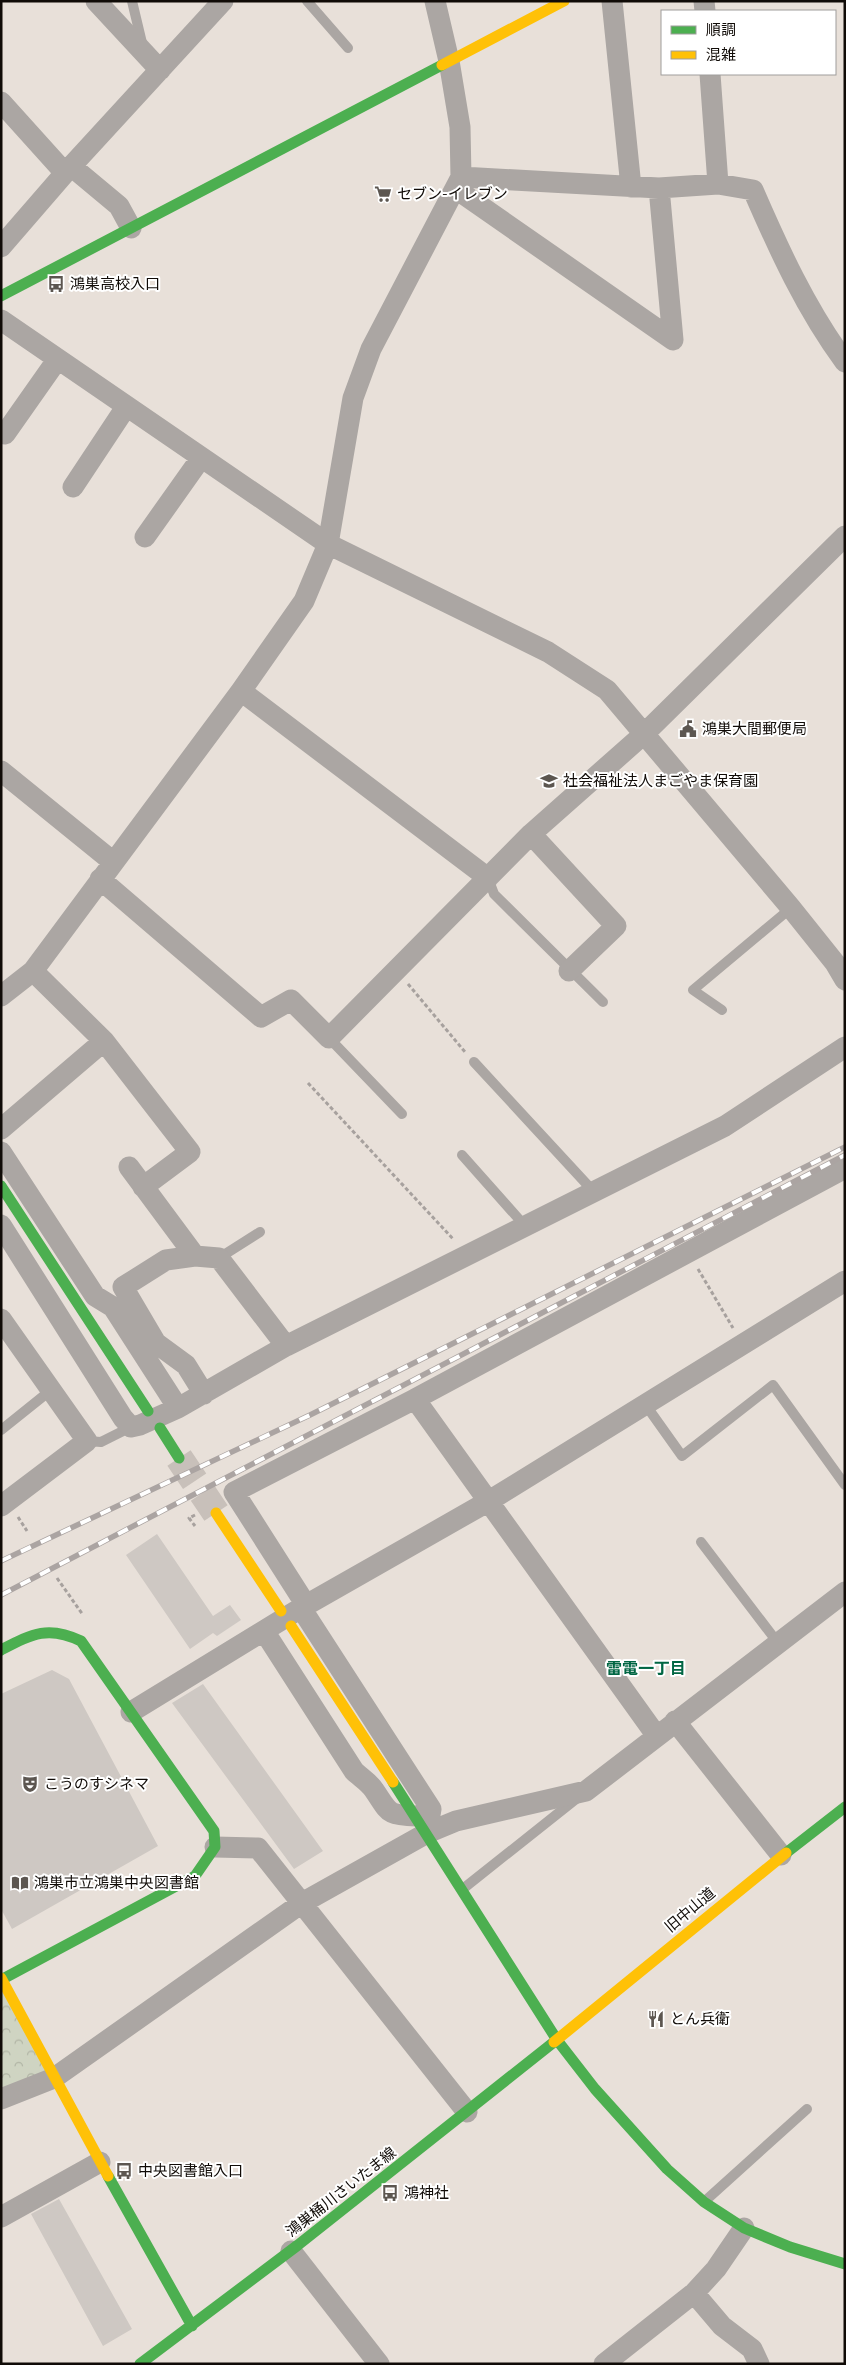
<svg xmlns="http://www.w3.org/2000/svg" width="846" height="2365" font-family="Montserrat,'Noto Sans JP',sans-serif">
  <style>
    .park { fill: url(#park-crowns) }
    .building { fill: #cec8c3 }
    .lines { fill: none; stroke-linecap: round; stroke-linejoin: round }
    .secondary-tunnel { stroke: #c8c0ba; stroke-width: 28; stroke-dasharray: 28 14; stroke-linecap: butt }
    .path { stroke: #a7a19e; stroke-width: 3; stroke-dasharray: 4 2.5; stroke-linecap: butt }
    .lane { stroke: #aba6a3; stroke-width: 10 }
    .street { stroke: #aba6a3; stroke-width: 21 }
    .fast { stroke: #4caf50; stroke-width: 11 }
    .slow { stroke: #ffc107; stroke-width: 11 }
    .rail-casing { stroke: #aba4a2; stroke-width: 5.5 }
    .rail { stroke: #fff; stroke-width: 4; stroke-dasharray: 11; stroke-linecap: butt }
    .labels { text-anchor: middle; stroke-width: 4; stroke-linejoin: round; paint-order: stroke }
    .poi-label { font-size: 15px; fill: #100b07; stroke: #fff; text-anchor: start }
    .street-label { font-size: 15px; fill: #100b07; stroke: #fff }
    .neighbourhood-label { font-size: 16px; font-weight: bold; fill: #016643; stroke: #fff }
  </style>
  <defs>
    <pattern id="park-crowns" width="20" height="18" patternUnits="userSpaceOnUse" patternTransform="scale(1.25)"><rect width="20" height="18" fill="#cfd4c2"/><path d="M2 6a3 3 0 1 1 6 0M12 15a3 3 0 1 1 6 0" fill="none" stroke="#b1b5a5"/></pattern>
  </defs>
  <rect width="100%" height="100%" fill="#e8e0d9"/>
  <path class="park" d="M1,1980L54,2078L1,2099Z"/>
  <path class="building" d="M157,1534L213,1616L230,1605L241,1620L217,1636L213,1633L190,1649L126,1555Z
    M52,1670L69,1679L158,1846L12,1929L1,1909V1694Z
    M203,1684L323,1851L294,1869L172,1703Z
    M59,2199L132,2329L103,2346L31,2214Z"/>
  <g class="lines">
    <path class="secondary-tunnel" d="M179,1458L216,1513"/>
    <path class="path" d="M408,984L465,1052
      M308,1083L454,1240
      M698,1269L733,1328
      M195,1515L189,1518L195,1526
      M18,1517L27,1531
      M57,1578L83,1615"/>
    <path class="lane" d="M132,1L142,43
      M307,1L348,48
      M488,878L494,894L603,1002
      M722,1010L693,990L791,908
      M329,1038L402,1114
      M474,1062L594,1192
      M462,1155L525,1226
      M219,1258L260,1232
      M645,1404L682,1456L773,1385L845,1485
      M1,1430L51,1390
      M87,1441L101,1442L131,1427
      M701,1542L778,1643
      M464,1888L576,1799
      M705,2201L807,2109"/>
    <path class="street" d="M96,1L160,70
      M612,1L631,187
      M704,1L705,11
      M710,74L718,184
      M1,102L65,173
      M71,166L119,206L131,228
      M461,177L659,188L718,184L753,190C779,250 806,309 845,362
      M456,189L673,340L659,188
      M1,247L65,173L223,1
      M1,320L328,544L548,652L607,690L791,908L835,963L845,980
      M5,434L57,360
      M73,487L126,407
      M145,537L201,458
      M241,691L488,878
      M1,771L112,861
      M531,834L616,926L569,971
      M100,879L261,1017L291,1000L329,1038L531,834L645,733L845,536
      M33,971L104,1041L190,1152L143,1187
      M1,996L33,971L241,691L304,601L328,544L353,398L371,349L461,177L460,127L449,61L435,1
      M1,1129L104,1041
      M1,1152L95,1296L113,1307L178,1408
      M129,1167L195,1256
      M1,1225L123,1418L131,1427L140,1425L178,1408L286,1346L725,1126L845,1047
      M1,1319L87,1441L1,1506
      M204,1394L186,1365L156,1343L123,1287L166,1260L195,1256L219,1258L286,1346
      M415,1399L845,1168
      M306,1605L234,1492L415,1399L656,1735
      M301,1608L431,1809L427,1833
      M264,1631L354,1771C360,1777 369,1782 374,1790C390,1813 386,1815 417,1816
      M131,1712L301,1608L489,1501L845,1281
      M675,1721L781,1855
      M215,1847L258,1848L467,2112
      M1,2099L54,2078L302,1903L427,1833L456,1821L586,1791L845,1592
      M1,2217L100,2162
      M291,2251L379,2364
      M694,2293L722,2326L752,2349L759,2364
      M604,2364L694,2293L716,2269L744,2228"/>
    <path class="fast" d="M1,296L442,65
      M1,1186L148,1411
      M160,1428L179,1458
      M1,1650C32,1634 48,1625 81,1641L214,1831L215,1847L195,1876L1,1980
      M393,1782L557,2040L595,2089L667,2169L704,2202L744,2228L790,2247L845,2264
      M786,1853L845,1807
      M108,2176L192,2326
      M140,2364L298,2245L554,2042"/>
    <path class="slow" d="M442,65L564,1
      M216,1513L281,1611
      M291,1626L393,1782
      M1,1978L108,2176
      M554,2042L786,1853"/>
    <g class="rail-casing">
      <path id="rail" d="M1,1561L310,1415L845,1147
        M1,1595L845,1155"/>
    </g>
    <use href="#rail" class="rail"/>
  </g>
  <defs>
    <g id="supermarket-bare" transform="scale(1.35)"><path d="M-6-5.5h2.5l.6 2H6L4.5 2H-2.5L-4.4-4H-6ZM-1.5 3.2a1.3 1.3 0 1 0 .1 0ZM3 3.2a1.3 1.3 0 1 0 .1 0Z" fill="#5c5650" stroke="#fff" stroke-width="2.5" paint-order="stroke"/></g>
    <g id="bus-bare" transform="scale(1.35)"><path d="M-5-6H5V4H4V6H2V4H-2V6H-4V4H-5ZM-3.5-4V0h7V-4ZM-3.5 1.2v1.5H-2V1.2ZM2 1.2v1.5H3.5V1.2Z" fill="#5c5650" stroke="#fff" stroke-width="2.5" paint-order="stroke"/></g>
    <g id="civic-bare" transform="scale(1.35)"><path d="M-.6-6.5H3V-4.5H.6V-3L4-1V1h2V6H-6V1h2V-1L-.6-3ZM-1.2 2.5V6h2.4V2.5Z" fill="#5c5650" stroke="#fff" stroke-width="2.5" paint-order="stroke"/></g>
    <g id="school-bare" transform="scale(1.35)"><path d="M0-5L7-2L0 1L-7-2ZM-4 1L0 2.5L4 1V4Q0 6-4 4Z" fill="#5c5650" stroke="#fff" stroke-width="2.5" paint-order="stroke"/></g>
    <g id="theatre-bare" transform="scale(1.35)"><path d="M-5-5.5Q0-4 5-5.5V0Q5 5 0 6Q-5 5-5 0ZM-3.3-2.5H-1v1.5H-3.3ZM1-2.5H3.3v1.5H1ZM-2.8 1Q0 5.5 2.8 1Z" fill="#5c5650" stroke="#fff" stroke-width="2.5" paint-order="stroke"/></g>
    <g id="library-bare" transform="scale(1.35)"><path d="M-6-4Q-3-5.5-.7-3.5V5Q-3 3-6 4ZM6-4Q3-5.5 .7-3.5V5Q3 3 6 4Z" fill="#5c5650" stroke="#fff" stroke-width="2.5" paint-order="stroke"/></g>
    <g id="restaurant-bare" transform="scale(1.35)"><path d="M-5-6h1v4h1v-4h1v4h1v-4h1v5L-1.5 .5V6h-2V.5L-5-1ZM5-6V6H3V1.5H1.5Q1.5-4 5-6Z" fill="#5c5650" stroke="#fff" stroke-width="2.5" paint-order="stroke"/></g>
  </defs>
  <g fill-rule="evenodd">
    <use href="#supermarket-bare" x="383" y="194"/>
    <use href="#bus-bare" x="56" y="284"/>
    <use href="#civic-bare" x="688" y="729"/>
    <use href="#school-bare" x="549" y="781"/>
    <use href="#theatre-bare" x="30" y="1784"/>
    <use href="#library-bare" x="20" y="1883"/>
    <use href="#restaurant-bare" x="656" y="2019"/>
    <use href="#bus-bare" x="124" y="2171"/>
    <use href="#bus-bare" x="390" y="2193"/>
  </g>
  <g class="labels">
    <g class="poi-label">
      <text x="397" y="199">セブン-イレブン</text>
      <text x="70" y="289">鴻巣高校入口</text>
      <text x="702" y="734">鴻巣大間郵便局</text>
      <text x="563" y="786">社会福祉法人まごやま保育園</text>
      <text x="44" y="1789">こうのすシネマ</text>
      <text x="34" y="1888">鴻巣市立鴻巣中央図書館</text>
      <text x="670" y="2024">とん兵衛</text>
      <text x="138" y="2176">中央図書館入口</text>
      <text x="404" y="2198">鴻神社</text>
    </g>
    <g class="street-label">
      <text transform="translate(690 1910) rotate(-40)" y="5">旧中山道</text>
      <text transform="translate(341 2192) rotate(-38)" y="5">鴻巣桶川さいたま線</text>
    </g>
    <g class="neighbourhood-label">
      <text x="646" y="1674">雷電一丁目</text>
    </g>
  </g>
  <rect width="846" height="2365" fill="none" stroke="#100b07" stroke-width="5"/>
  <rect x="661" y="10" width="175" height="65" fill="#ffffff" stroke="#9f9d9c"/>
  <rect x="671" y="26" width="25" height="8" fill="#4caf50" stroke="#9f9d9c"/>
  <text x="706" y="35" font-size="15" fill="#100b07">順調</text>
  <rect x="671" y="51" width="25" height="8" fill="#ffc107" stroke="#9f9d9c"/>
  <text x="706" y="60" font-size="15" fill="#100b07">混雑</text>
</svg>
